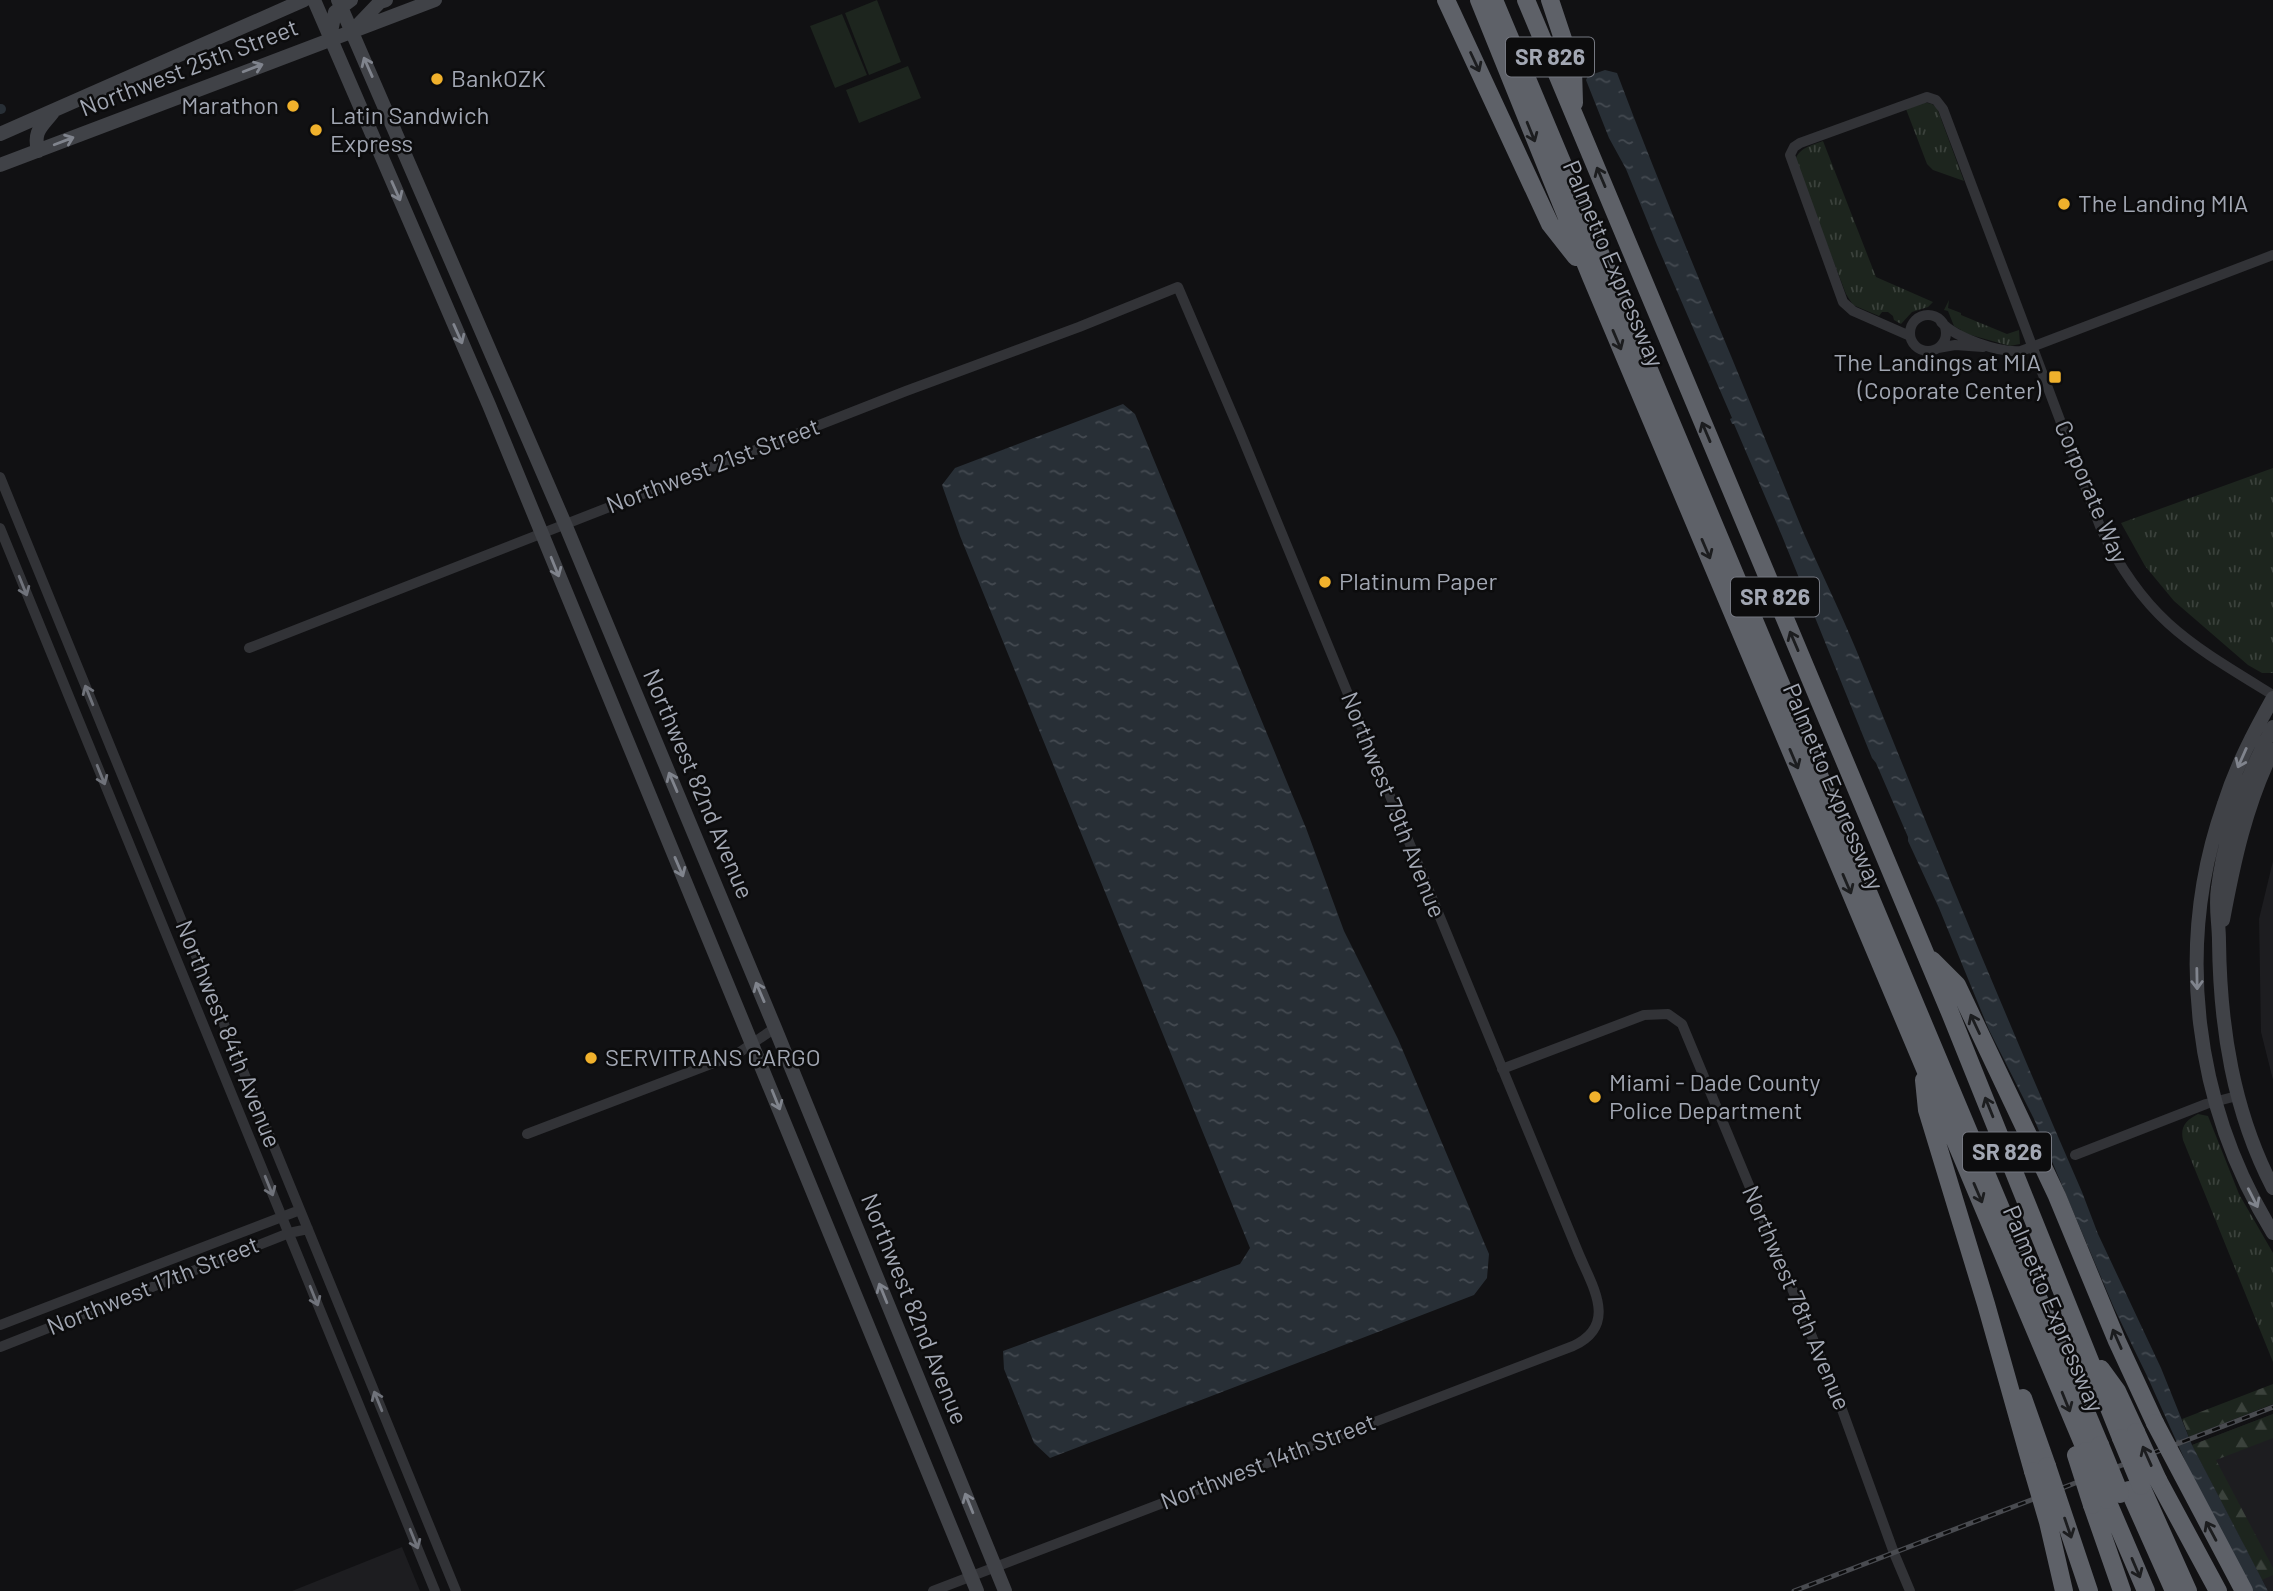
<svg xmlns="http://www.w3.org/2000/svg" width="2273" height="1591" font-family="Barlow,sans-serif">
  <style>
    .built { fill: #1d1d20 }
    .grass { fill: url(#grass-tufts) }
    .forest { fill: url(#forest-firs) }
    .pitch { fill: #1d251e }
    .water { fill: url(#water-ripples) }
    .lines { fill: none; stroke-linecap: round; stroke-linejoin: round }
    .canal { stroke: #282f36; stroke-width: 10 }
    .street { stroke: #323337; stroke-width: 10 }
    .secondary { stroke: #404247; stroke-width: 14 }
    .highway { stroke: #5e6168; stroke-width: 18 }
    .rail-casing { stroke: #494b50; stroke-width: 5 }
    .rail { stroke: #0c0c0d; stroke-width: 2.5; stroke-dasharray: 8; stroke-linecap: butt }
    .highway-bridge { stroke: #5e6168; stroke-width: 18 }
    .oneway { stroke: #1c1d1f }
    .oneway2 { stroke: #80848d }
    .oneway3 { stroke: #70737b }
    .poi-dot { fill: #f0b12c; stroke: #0c0c0d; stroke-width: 2.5 }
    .labels { text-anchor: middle; stroke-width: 5; stroke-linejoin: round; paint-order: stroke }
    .shield { fill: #0c0c0d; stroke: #757881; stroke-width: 2 }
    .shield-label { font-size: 23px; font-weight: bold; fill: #a2a7b3 }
    .street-label { font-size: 24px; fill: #a2a7b3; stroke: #0c0c0d }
    .poi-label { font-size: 24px; fill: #a2a7b3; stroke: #0c0c0d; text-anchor: start }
  </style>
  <defs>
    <pattern id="grass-tufts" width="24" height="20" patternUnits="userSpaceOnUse" patternTransform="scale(1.75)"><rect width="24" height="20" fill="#1d251e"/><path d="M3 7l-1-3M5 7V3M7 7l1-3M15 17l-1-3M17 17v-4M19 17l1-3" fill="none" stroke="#3b423c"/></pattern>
    <pattern id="forest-firs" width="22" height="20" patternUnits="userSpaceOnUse" patternTransform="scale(1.75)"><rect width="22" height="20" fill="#1d251e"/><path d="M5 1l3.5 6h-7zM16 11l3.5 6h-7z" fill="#3b423c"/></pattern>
    <pattern id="water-ripples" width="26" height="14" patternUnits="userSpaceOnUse" patternTransform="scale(1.75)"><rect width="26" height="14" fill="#282f36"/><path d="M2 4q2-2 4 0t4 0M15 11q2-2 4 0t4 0" fill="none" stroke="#444a51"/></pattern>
  </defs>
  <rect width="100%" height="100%" fill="#111113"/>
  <path class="built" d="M2273,861V1080L2261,1032L2259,919Z
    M2273,1414V1591H2268L2192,1445Z
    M402,1547L420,1591H292Z"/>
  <path class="grass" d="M1923,102L1932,104L1937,108L1964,181L1933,170L1927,164L1906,109Z
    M1823,141L1876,277L1933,302L1928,307L1912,312L1901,324L1894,320L1893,316L1888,312H1882L1879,316L1853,305L1846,294L1795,161C1798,148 1812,145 1823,141Z
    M1949,300L1948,308L1961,313V315L2007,334L2019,330L2020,344L2010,346L1960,332L1961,330L1954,326L1948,311L1944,310Z
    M2273,468V673H2262L2248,665L2174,601L2145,566L2121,523Z
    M2198,1114L2208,1116L2239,1194L2273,1253V1362L2183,1140C2180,1127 2186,1120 2198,1114Z"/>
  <path class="forest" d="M2273,1384V1404L2189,1437L2182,1419Z
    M2273,1414V1438L2216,1460L2273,1568V1575L2262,1580L2192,1445Z"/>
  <path class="pitch" d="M877,0L901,62L869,75L845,13Z
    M842,14L867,75L835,88L810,26Z
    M908,66L921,98L859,123L846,90Z"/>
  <path class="water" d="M1605,70L1617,73C1653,169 1692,262 1731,356C1756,416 1780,476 1805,536C1824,579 1845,621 1862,664C1933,841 2006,1017 2082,1192L2098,1234L2161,1368L2192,1445L2268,1591H2248L2214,1525L2148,1378L2114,1308L2034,1119L1989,1030L1939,908L1908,841V837L1876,763L1872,758L1782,536L1734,424H1732L1730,419L1732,418L1657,245L1626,169L1609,138L1586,80L1588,76Z
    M1123,404L1135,414L1306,828L1344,931L1398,1039L1489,1254L1487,1278L1474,1295L1050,1458L1034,1443L1004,1369L1003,1351L1240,1264L1250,1248L960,536L942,485L955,468Z"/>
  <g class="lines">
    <path class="canal" d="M0,109H1"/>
    <path class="street" d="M1910 333a18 18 0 1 1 36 0a18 18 0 1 1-36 0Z
      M1941,322C1956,338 1999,353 2021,351L2273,255
      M1910,336L1853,311L1843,302L1790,155L1794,147L1800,143L1927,97L1936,100L1943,109L2101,529C2145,620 2190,644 2273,695
      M1938,348L1955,345L1983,347
      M0,477L456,1591
      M0,528L435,1591
      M249,648L906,391L1079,327L1178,287L1240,432L1578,1252C1592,1286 1619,1325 1573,1346L933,1591
      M1502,1069L1644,1015L1668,1014L1682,1024L1840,1404L1894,1553L1910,1591
      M527,1134L737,1054L775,1028
      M2075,1155L2206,1104L2237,1096
      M0,1325L300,1210
      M0,1347L289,1233L308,1229"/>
    <path class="secondary" d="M314,0L489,405L977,1591
      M338,0L565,524L775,1028L1005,1591
      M356,27L380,2L386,0
      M330,37L335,12L351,0
      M0,134L304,0
      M38,151C33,130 42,127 53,112
      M0,165L435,0
      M2273,698C2254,732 2236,766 2224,804C2174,946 2194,1105 2273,1233
      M2273,727C2246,777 2225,831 2218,888C2215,906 2219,923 2219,941C2220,1027 2233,1111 2273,1188
      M2223,920C2234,861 2246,805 2273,750"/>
    <path class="highway" d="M1446,0L1550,224L1576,257
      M1479,0L1591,277L2086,1451
      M1494,0L2100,1445
      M1526,0L1951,1015L2121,1438
      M1550,0L1573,69L1574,103
      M1932,960L1957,985L2057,1196L2117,1341L2155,1423
      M1924,1080L1927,1110L1986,1304L2033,1471
      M2101,1369L2117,1391L2136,1432
      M2023,1398L2047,1466
      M2158,1480L2218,1591
      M2141,1486L2188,1591
      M2129,1490L2174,1591
      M2107,1500L2146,1591
      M2092,1505L2122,1591"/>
    <g class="rail-casing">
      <path id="rail" d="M1794,1591L2273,1407"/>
    </g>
    <use href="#rail" class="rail"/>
    <path class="highway-bridge" d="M2155,1423L2244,1591
      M2136,1432L2158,1480
      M2121,1438L2141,1486
      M2100,1445L2120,1494
      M2086,1451L2107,1500
      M2076,1455L2092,1505
      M2047,1466L2089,1591
      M2033,1471L2048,1522L2064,1591"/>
  </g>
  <defs><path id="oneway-shaft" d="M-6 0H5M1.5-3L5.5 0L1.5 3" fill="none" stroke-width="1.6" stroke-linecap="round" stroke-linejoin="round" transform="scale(1.75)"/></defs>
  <g class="oneway">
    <use href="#oneway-shaft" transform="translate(1475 62) rotate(65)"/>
    <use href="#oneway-shaft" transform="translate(1531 132) rotate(68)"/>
    <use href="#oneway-shaft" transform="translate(1601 177) rotate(-113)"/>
    <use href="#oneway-shaft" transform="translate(1617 340) rotate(67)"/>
    <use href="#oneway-shaft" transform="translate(1706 432) rotate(-113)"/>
    <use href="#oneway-shaft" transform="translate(1706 549) rotate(67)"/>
    <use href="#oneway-shaft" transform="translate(1794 641) rotate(-113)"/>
    <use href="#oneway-shaft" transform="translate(1794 759) rotate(67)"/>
    <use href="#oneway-shaft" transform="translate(1847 884) rotate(67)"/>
    <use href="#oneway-shaft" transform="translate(1975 1024) rotate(-115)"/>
    <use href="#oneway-shaft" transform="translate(1989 1107) rotate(-112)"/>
    <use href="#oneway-shaft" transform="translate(1978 1193) rotate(67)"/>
    <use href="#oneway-shaft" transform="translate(2117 1339) rotate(-114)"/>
    <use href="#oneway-shaft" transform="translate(2066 1402) rotate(68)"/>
    <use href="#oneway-shaft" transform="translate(2147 1456) rotate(-114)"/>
    <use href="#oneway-shaft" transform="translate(2068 1528) rotate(71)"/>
    <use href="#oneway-shaft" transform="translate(2211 1531) rotate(-118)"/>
    <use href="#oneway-shaft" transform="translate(2136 1568) rotate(67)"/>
  </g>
  <g class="oneway2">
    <use href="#oneway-shaft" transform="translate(368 67) rotate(-114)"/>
    <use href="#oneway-shaft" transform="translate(253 68) rotate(-21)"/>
    <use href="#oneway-shaft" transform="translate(64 141) rotate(-21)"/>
    <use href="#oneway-shaft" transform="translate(396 191) rotate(66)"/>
    <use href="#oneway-shaft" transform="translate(458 334) rotate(66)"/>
    <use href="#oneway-shaft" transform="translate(555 567) rotate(68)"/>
    <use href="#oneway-shaft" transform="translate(2242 758) rotate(114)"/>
    <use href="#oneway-shaft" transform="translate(673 782) rotate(-113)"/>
    <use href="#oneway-shaft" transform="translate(679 867) rotate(67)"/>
    <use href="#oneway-shaft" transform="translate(2197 979) rotate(89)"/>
    <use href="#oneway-shaft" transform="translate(760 992) rotate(-113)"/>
    <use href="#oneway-shaft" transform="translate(776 1100) rotate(68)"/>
    <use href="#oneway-shaft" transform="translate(2253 1198) rotate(63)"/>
    <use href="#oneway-shaft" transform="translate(883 1293) rotate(-112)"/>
    <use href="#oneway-shaft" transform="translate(969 1503) rotate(-112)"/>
  </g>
  <g class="oneway3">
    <use href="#oneway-shaft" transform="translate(23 586) rotate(68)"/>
    <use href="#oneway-shaft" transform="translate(89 695) rotate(-112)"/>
    <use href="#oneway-shaft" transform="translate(101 775) rotate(68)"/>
    <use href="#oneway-shaft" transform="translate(269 1186) rotate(68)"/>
    <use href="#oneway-shaft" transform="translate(314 1296) rotate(68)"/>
    <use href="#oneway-shaft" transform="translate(378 1401) rotate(-112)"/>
    <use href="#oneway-shaft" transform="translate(414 1539) rotate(68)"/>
  </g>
  <g class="poi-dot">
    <circle cx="437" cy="79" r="7"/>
    <circle cx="293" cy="106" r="7"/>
    <circle cx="316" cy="130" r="7"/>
    <circle cx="2064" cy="204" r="7"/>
    <rect x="2048" y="370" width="14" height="14" rx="3.5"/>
    <circle cx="1325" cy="582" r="7"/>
    <circle cx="591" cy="1058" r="7"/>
    <circle cx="1595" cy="1097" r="7"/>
  </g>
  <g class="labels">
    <g class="shield">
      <rect x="1506" y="37.5" width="88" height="39" rx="5"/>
      <rect x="1731" y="577.5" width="88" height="39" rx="5"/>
      <rect x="1963" y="1132.5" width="88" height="39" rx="5"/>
    </g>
    <g class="shield-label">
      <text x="1550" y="65">SR 826</text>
      <text x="1775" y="605">SR 826</text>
      <text x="2007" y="1160">SR 826</text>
    </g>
    <g class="street-label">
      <text transform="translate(189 68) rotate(-21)" y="8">Northwest 25th Street</text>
      <text transform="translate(1613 264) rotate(67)" y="8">Palmetto Expressway</text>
      <text transform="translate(713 466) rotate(-21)" y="8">Northwest 21st Street</text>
      <text transform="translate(2091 492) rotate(67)" y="8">Corporate Way</text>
      <text transform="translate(698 784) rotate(67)" y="8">Northwest 82nd Avenue</text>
      <text transform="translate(1833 787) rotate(67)" y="8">Palmetto Expressway</text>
      <text transform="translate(1393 805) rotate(68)" y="8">Northwest 79th Avenue</text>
      <text transform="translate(228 1034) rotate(68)" y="8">Northwest 84th Avenue</text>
      <text transform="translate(153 1286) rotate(-22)" y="8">Northwest 17th Street</text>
      <text transform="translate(1796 1298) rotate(67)" y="8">Northwest 78th Avenue</text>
      <text transform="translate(914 1309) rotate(68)" y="8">Northwest 82nd Avenue</text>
      <text transform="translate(2053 1309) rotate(67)" y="8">Palmetto Expressway</text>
      <text transform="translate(1268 1462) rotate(-21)" y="8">Northwest 14th Street</text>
    </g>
    <g class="poi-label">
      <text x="451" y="87">BankOZK</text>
      <text x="279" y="114" text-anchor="end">Marathon</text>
      <text x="330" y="124">Latin Sandwich<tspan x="330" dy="28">Express</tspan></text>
      <text x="2078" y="212">The Landing MIA</text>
      <text x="2041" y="371" text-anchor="end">The Landings at MIA<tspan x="2041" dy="28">(Coporate Center)</tspan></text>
      <text x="1339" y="590">Platinum Paper</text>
      <text x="605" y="1066">SERVITRANS CARGO</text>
      <text x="1609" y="1091">Miami - Dade County<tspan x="1609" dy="28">Police Department</tspan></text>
    </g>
  </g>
</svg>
